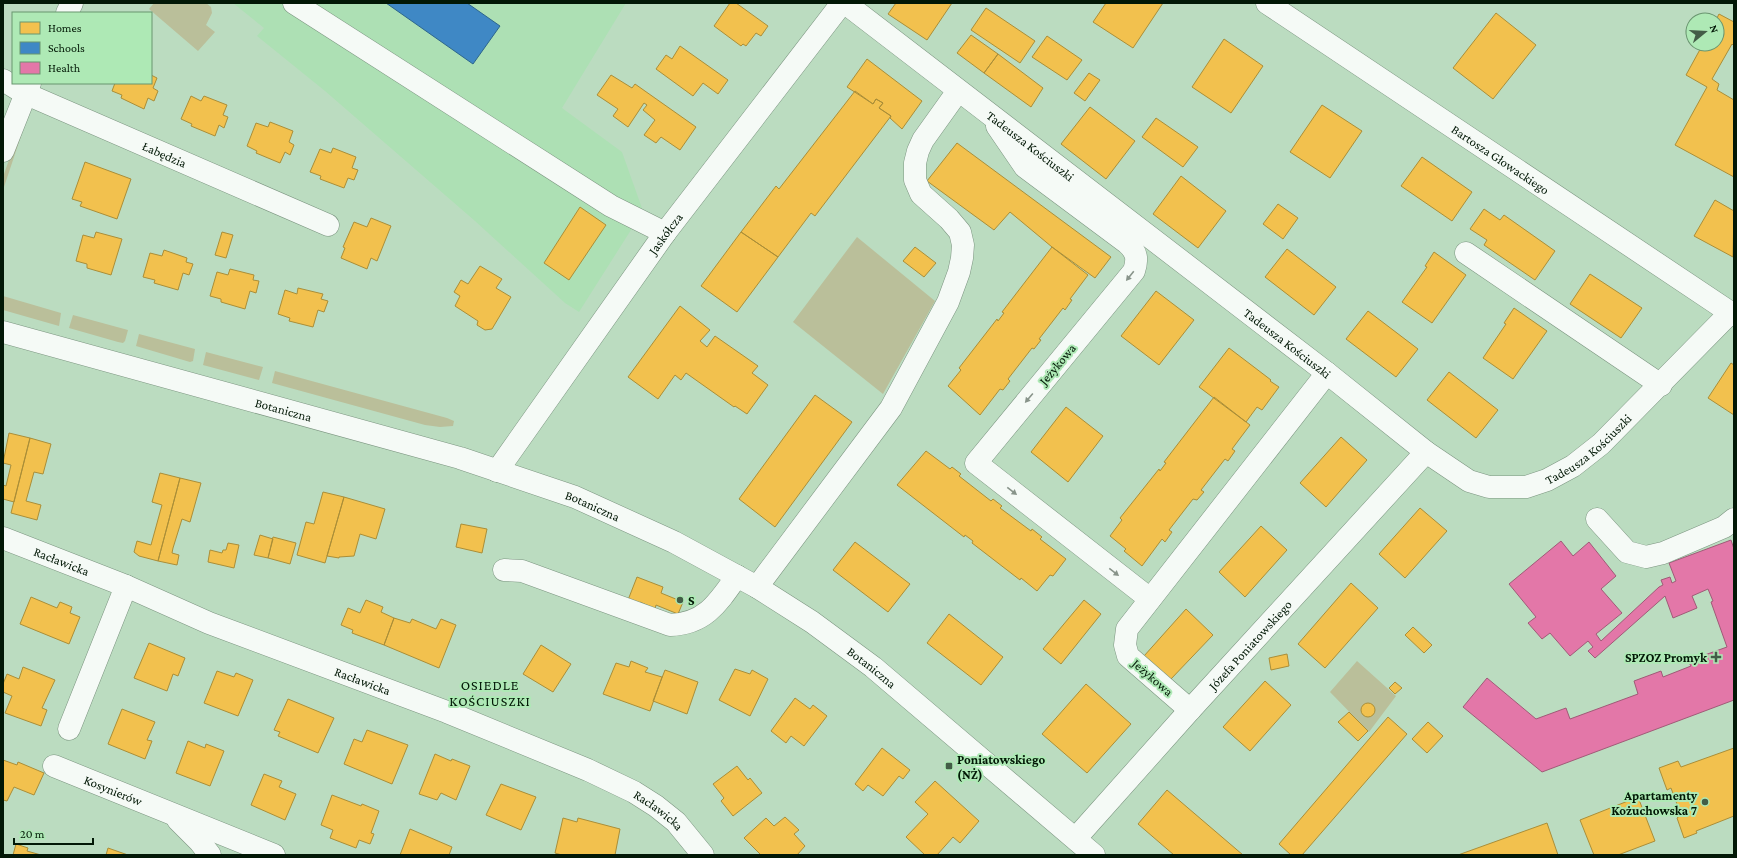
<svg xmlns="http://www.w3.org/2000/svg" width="1737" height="858" font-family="'Crimson Pro',serif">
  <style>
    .built { fill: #ade0b4 }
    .green { fill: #babf9a }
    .homes { fill: #f2c14e; stroke: #aa8e38 }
    .schools { fill: #3f88c5; stroke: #2d668c }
    .health { fill: #e377a8; stroke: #a05a77 }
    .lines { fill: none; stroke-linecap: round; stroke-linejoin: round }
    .minor-casing { stroke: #7c9580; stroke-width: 23 }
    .major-casing { stroke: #7c9580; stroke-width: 23 }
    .minor { stroke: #f5faf6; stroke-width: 22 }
    .major { stroke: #f5faf6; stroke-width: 22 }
    .oneway { fill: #88948a }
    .poi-dot { fill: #435d47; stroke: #aee9b5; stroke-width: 1.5 }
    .labels { text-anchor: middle; stroke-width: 4; stroke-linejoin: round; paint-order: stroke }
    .street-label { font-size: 13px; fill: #021806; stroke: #aee9b5 }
    .poi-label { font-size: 13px; font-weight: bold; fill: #021806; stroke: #aee9b5; text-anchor: start }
    .neighbourhood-label { font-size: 14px; letter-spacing: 1px; fill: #021806; stroke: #aee9b5 }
  </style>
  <rect width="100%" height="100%" fill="#bbdcc0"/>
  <path class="built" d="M233,3H626L562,108L622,152L643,211L579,312L565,303L475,221L325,91L257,36L264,28Z"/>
  <path class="green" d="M154,3H206L211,7L212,13L206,25L215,32L198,51L149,9Z
    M26,121L3,190V177L21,125Z
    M857,237L935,301L883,394L793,322Z
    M3,296L61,313L59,326L3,310Z
    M73,315L128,330L125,341L123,343L118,342L69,328Z
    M139,334L195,349L193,361L190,362L136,346Z
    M206,352L263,367L259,380L203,365Z
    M275,371L447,418L454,421L453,426L440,427L425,425L272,383Z
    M1357,661L1396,696L1369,732L1330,692Z"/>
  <path class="homes" d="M730,3H736L768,26L761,36L756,33L746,46L743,44L741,46L714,26Z
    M896,3H952L927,40L888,14Z
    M1106,3H1163L1133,48L1093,22Z
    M986,8L1035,41L1020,63L971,30Z
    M1496,13L1536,45L1493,99L1453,68Z
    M1719,14L1734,22V46L1732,44L1712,79L1719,84L1717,90L1734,100V177L1675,145L1707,87L1686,75L1703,44H1717L1716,20Z
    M971,35L998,54L984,73L957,53Z
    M1047,36L1082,60L1067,80L1032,57Z
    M1224,39L1263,66L1231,113L1192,87Z
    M680,46L728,80L718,94L703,83L693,96L656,69L666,55L672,59Z
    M998,54L1043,88L1031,107L984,73Z
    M867,59L922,101L902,129L890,118L891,116L879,108L883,103L876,99L873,104L847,87Z
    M1089,73L1100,80L1085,101L1074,93Z
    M151,75L157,78L153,88L158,91L154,101L148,98L144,109L121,98L122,95L112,91L115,83H151Z
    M611,75L632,88L635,84L696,127L680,150L661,137L656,143L644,135L655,120L643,110L647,105L644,103L628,127L613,116L618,109L597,95Z
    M855,91L873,104L876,99L883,103L879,108L891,116L815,216L811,213L778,257L741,232L776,186L779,189Z
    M191,96L201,101L204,96L227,105L223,115L228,117L224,128L219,125L215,136L191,126L192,124L181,119Z
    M1322,105L1362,131L1330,178L1290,152Z
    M1090,107L1135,141L1106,179L1061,144Z
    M1156,118L1198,147L1183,167L1142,137Z
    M270,122L293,131L289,142L294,145L290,155L285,152L280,163L256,153L257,151L247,146L256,123L268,127Z
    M957,143L1111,257L1095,278L1052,247L1010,212L994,230L927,181Z
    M333,148L356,157L352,168L358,170L354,180L348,178L344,188L320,179L321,176L310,172L320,149L331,153Z
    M1422,157L1472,192L1452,221L1401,186Z
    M85,162L131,179L117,219L80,206L82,202L72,199Z
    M1181,176L1226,211L1198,248L1153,214Z
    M1715,200L1734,211L1733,257L1694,236Z
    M1278,204L1298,218L1283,239L1263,224Z
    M580,207L606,225L569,280L544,263Z
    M1484,209L1500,220L1504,215L1555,251L1535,280L1484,245L1487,240L1470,229Z
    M371,218L391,226L377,261L371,258L367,269L341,258L345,248L343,247L354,222L367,227Z
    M96,232L122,239L111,275L87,268V264L76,261L83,235L94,238Z
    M222,232L233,235L226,258L215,255Z
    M741,232L778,257L737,312L701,286Z
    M915,247L936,263L924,277L903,261Z
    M1052,247L1088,275L1070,299L1072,300L1065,310L1063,308L1039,339L1041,340L1034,349L1032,348L1008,379L1010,381L1003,390L1000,389L980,415L948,386L961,370L959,368L997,319L998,321L1004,313L1002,312Z
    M1287,249L1336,287L1314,315L1265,277Z
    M164,250L187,258L186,262L193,264L189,275L183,273L178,290L154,283L155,280L143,277L150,253L162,256Z
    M1434,252L1466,275L1432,323L1402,302L1427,267L1425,266Z
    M480,266L502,279L496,288L511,297L492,329L485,330L477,325L478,321L455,306L460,296L454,292L461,280L468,284Z
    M230,269L254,275L253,280L259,281L256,293L250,291L245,309L221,302V299L210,296L217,272L228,275Z
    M1590,274L1642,308L1621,338L1570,304Z
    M298,288L323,294L321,299L328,301L324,312L318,310L313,327L289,321L290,318L278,314L285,290L297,294Z
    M1156,291L1194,320L1159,365L1121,336Z
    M680,306L710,330L700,341L707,347L715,336L758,366L752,373L768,385L747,414L735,406L734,407L686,373L681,380L675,375L658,399L628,377Z
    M1514,308L1547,331L1513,379L1483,358L1506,324L1504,323Z
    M1368,311L1418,349L1396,377L1346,339Z
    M1229,348L1271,380L1270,381L1279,387L1262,410L1257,407L1246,422L1199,387Z
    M1731,363L1734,365V415L1708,398Z
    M1449,372L1498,410L1476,438L1427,400Z
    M815,395L852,422L775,527L739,499Z
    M1214,397L1250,425L1232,449L1235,451L1228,461L1225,459L1201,490L1204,492L1197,500L1193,499L1169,530L1172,532L1165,542L1162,539L1142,566L1124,551L1126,549L1110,536L1122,520L1120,518L1159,469L1160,471L1166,463L1164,462Z
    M1066,407L1103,436L1068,482L1031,452Z
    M9,433L30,438L14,502L3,499V485L6,486L11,465L3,463Z
    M1341,437L1367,460L1326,507L1300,483Z
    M30,438L51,444L43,474L34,472L26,501L41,505L37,520L11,513Z
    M926,451L950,469L952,467L961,474L959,476L991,501L993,499L1002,506L1000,508L1031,531L1032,529L1042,537L1040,539L1066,559L1053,576L1050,575L1037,591L1021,578L1020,580L972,543L973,541L965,535L964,537L897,485Z
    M160,473L180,478L158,561L139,556L134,552L137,541L151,545L162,505L152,502Z
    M180,478L201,483L190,522L182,519L173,548L172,553L179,555L177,565L158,561Z
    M323,492L344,497L325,563L297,555L306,522L314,524Z
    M344,497L385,509L376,539L360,534L354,556L339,557V558L327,556Z
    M1420,508L1447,531L1405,578L1379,554Z
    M461,524L487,529L482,553L456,547Z
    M1261,526L1287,550L1245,597L1219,572Z
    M260,535L273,539L268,558L254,555Z
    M273,537L296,543L290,564L268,558Z
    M855,542L910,584L888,612L833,570Z
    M228,543L239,545L234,568L208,562L210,550L222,553L223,550H226Z
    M637,577L663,587L661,593L683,602L678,614L656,605L655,609L640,602L639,604L628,600Z
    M1351,583L1378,608L1325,668L1298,644Z
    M31,597L57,608L60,602L72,607L70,613L80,617L69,644L20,624Z
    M366,600L383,607L381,612L394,618L384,645L352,633L353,630L341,625L348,608L360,613Z
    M1084,600L1101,614L1061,664L1043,649Z
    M1186,609L1213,635L1170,680L1144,656Z
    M949,614L1003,657L981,685L927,643Z
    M394,618L410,623L412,619L436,629L441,619L456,625L439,668L384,645Z
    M1413,627L1432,645L1424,653L1405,635Z
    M149,643L185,658L178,676L173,674L167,691L134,678Z
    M541,645L571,664L553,692L523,674Z
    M1287,654L1289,666L1271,670L1269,658Z
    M631,661L648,668L645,672L662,677L650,711L603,694L616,663L629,667Z
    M23,667L55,680L42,708L47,710L41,726L5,713L12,696L3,692V684L7,674L19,679Z
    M735,669L750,674L752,670L768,679L750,716L719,700Z
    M665,670L698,682L687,714L653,701Z
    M217,671L234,677L236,673L253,680L238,716L204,703Z
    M1265,681L1291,705L1250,751L1223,727Z
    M1395,682L1402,688L1395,694L1389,688Z
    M1086,684L1131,724L1087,773L1042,734Z
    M795,698L810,709L813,705L827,716L804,746L791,736L786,743L771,731Z
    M288,699L334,718L318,753L278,736L280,732L274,730Z
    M1361 710a7 7 0 1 1 14 0a7 7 0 1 1-14 0Z
    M122,709L155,722L147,740L152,741L145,759L108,744Z
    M1349,712L1368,731L1358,741L1338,722Z
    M1388,717L1407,734L1302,855H1291L1279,844Z
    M1428,722L1443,736L1427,753L1412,739Z
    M367,730L408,745L392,784L344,764L354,739L362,742Z
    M188,741L205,748L206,744L224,751L210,786L176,773Z
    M882,748L910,770L903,779L899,776L883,796L868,785L863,791L855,784Z
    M1734,748V816L1696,831L1697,833L1684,838L1677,818L1681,815L1671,788L1667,790L1659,768L1678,761L1681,767Z
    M435,754L451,761L452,759L470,766L456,800L441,793L437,800L419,794Z
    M3,760L17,765L18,762L44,773L34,795L14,787L7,801L3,800Z
    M737,766L748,780L750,778L762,793L733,816L721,801L724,798L713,784Z
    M264,774L282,781L279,787L296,794L285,820L251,805Z
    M935,781L979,821L960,843L953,837L937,855H925L906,837L928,814L915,802Z
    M501,784L536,797L521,830L486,815Z
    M1167,790L1243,855H1174L1138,824Z
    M332,795L361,806L362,804L379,811L371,833L374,834L370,844L359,840L356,848L330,838L333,830L321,825Z
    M1638,797L1655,841L1618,855H1594L1580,820Z
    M785,817L799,830L794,834L805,846L797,855H761L744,838L766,818L774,826Z
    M563,818L577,822L578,818L620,829L615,855H562L555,853Z
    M1547,823L1558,855H1458Z
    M410,829L452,847L449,855H400Z
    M16,844L28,848L27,851L41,855H13Z
    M108,848L128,855H106Z"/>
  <path class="schools" d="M386,3H467L500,26L473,64Z"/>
  <path class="health" d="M1731,540L1734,549V700L1542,772L1463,707L1487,678L1536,719L1566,708L1570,719L1638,694L1634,681L1661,671L1663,677L1691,666L1688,661L1727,647L1711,602L1713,601L1708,589L1692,596L1697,608L1673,618L1665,596L1595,658L1588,651L1593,647L1588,641L1570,656L1550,633L1542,639L1528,623L1536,617L1509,584L1561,541L1573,556L1589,542L1616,576L1601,589L1622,613L1596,634L1601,641L1659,587L1663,585L1661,580L1670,577L1672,583L1676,581L1669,563Z"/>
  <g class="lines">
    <g class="minor-casing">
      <g id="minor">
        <path d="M294,3L611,206L665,233"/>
        <path id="s1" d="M845,3L1327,373L1426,452L1469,481L1489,487H1526L1547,480L1573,466L1601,444L1730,313"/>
        <path id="s2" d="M1267,3L1734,315"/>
        <path d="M67,13L72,3"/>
        <path id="s3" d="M3,80L24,93L328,225"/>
        <path d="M997,126L1025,167L1127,243C1137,252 1138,259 1134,271L976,463L1150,599"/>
        <path d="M3,151L30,83"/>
        <path d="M1466,253L1661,385"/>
        <path id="s4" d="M497,471L665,233L842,3"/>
        <path d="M1597,519L1627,552L1646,557L1663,553L1724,527L1734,519"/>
        <path id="s5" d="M3,538L126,586L209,623L447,712L588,770L634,792L656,806L676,822L703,855"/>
        <path d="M504,570L522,571L670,625C705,624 718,603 737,576"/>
        <path d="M757,587L891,408L948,302L959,272L962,258L963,245L960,232L949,219L921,194L915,180V163L918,151L923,140L958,91"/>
        <path d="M1190,710L1128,656L1125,645L1127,629L1327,373"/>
        <path d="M69,729L126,586"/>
        <path id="s6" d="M54,766L274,855"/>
        <path d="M178,820L200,842L210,855"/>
        <path id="s7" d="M1076,838L1190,710L1426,452"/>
      </g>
    </g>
    <g class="major-casing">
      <g id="major">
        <path id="s8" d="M3,332L460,458L575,497L674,542L757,587L812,622L873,667L1094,855"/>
      </g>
    </g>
    <use href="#minor" class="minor"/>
    <use href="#major" class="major"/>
  </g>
  <defs><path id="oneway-solid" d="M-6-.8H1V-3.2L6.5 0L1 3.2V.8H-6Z"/></defs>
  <g class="oneway">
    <use href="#oneway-solid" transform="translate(1130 276) rotate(129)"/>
    <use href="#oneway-solid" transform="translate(1029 398) rotate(130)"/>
    <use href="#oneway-solid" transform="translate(1012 491) rotate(38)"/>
    <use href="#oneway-solid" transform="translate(1114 572) rotate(38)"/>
  </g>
  <g class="poi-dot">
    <circle cx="680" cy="600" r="4"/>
    <path d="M1714 651h4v4h4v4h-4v4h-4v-4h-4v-4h4z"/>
    <rect x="945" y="762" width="8" height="8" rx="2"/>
    <circle cx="1705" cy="802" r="4"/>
  </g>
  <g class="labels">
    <g class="street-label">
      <text dy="5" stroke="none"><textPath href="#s1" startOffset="234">Tadeusza Kościuszki</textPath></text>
      <text dy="5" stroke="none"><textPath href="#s3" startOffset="178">Łabędzia</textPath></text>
      <text dy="5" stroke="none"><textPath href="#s2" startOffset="281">Bartosza Głowackiego</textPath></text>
      <text dy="5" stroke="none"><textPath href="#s4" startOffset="291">Jaskółcza</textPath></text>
      <text dy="5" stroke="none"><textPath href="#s1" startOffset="558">Tadeusza Kościuszki</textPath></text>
      <text transform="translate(1057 364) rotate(-50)" y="5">Jeżykowa</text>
      <text dy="5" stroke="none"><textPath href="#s8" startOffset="291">Botaniczna</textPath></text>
      <text dy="5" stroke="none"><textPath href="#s1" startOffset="918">Tadeusza Kościuszki</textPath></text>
      <text dy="5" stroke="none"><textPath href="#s8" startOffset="615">Botaniczna</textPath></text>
      <text dy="5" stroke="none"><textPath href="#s5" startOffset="63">Racławicka</textPath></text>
      <text dy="5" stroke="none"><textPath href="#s7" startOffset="260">Józefa Poniatowskiego</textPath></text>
      <text dy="5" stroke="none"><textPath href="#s8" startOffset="939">Botaniczna</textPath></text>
      <text transform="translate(1153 677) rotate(41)" y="5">Jeżykowa</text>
      <text dy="5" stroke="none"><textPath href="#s5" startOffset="387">Racławicka</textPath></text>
      <text dy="5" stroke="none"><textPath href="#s6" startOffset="64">Kosynierów</textPath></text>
      <text dy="5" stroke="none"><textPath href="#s5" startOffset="711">Racławicka</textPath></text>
    </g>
    <g class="poi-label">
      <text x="688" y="605">S</text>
      <text x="1707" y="662" text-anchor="end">SPZOZ Promyk</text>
      <text x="957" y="764">Poniatowskiego<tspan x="957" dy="15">(NŻ)</tspan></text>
      <text x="1697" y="800" text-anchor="end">Apartamenty<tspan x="1697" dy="15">Kożuchowska 7</tspan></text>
    </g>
    <g class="neighbourhood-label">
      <text x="490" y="690">OSIEDLE<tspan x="490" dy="16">KOŚCIUSZKI</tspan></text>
    </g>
  </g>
  <rect width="1737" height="858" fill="none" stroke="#021806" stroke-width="8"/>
  <rect x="12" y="12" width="140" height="72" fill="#aee9b5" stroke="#69956f"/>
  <rect x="20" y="22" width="20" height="12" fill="#f2c14e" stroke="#69956f"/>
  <text x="48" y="32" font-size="12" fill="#021806">Homes</text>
  <rect x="20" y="42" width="20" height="12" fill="#3f88c5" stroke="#69956f"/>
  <text x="48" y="52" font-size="12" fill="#021806">Schools</text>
  <rect x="20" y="62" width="20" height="12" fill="#e377a8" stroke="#69956f"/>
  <text x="48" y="72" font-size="12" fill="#021806">Health</text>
  <g transform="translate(1705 32) rotate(72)"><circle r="19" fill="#aee9b5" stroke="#69956f"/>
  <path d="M0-3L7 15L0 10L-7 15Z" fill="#435d47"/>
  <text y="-6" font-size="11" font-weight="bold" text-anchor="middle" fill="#021806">N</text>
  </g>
  <path d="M14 838v6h79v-6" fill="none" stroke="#021806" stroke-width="2"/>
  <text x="20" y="838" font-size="12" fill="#021806" stroke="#aee9b5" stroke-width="3" paint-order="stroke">20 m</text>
</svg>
